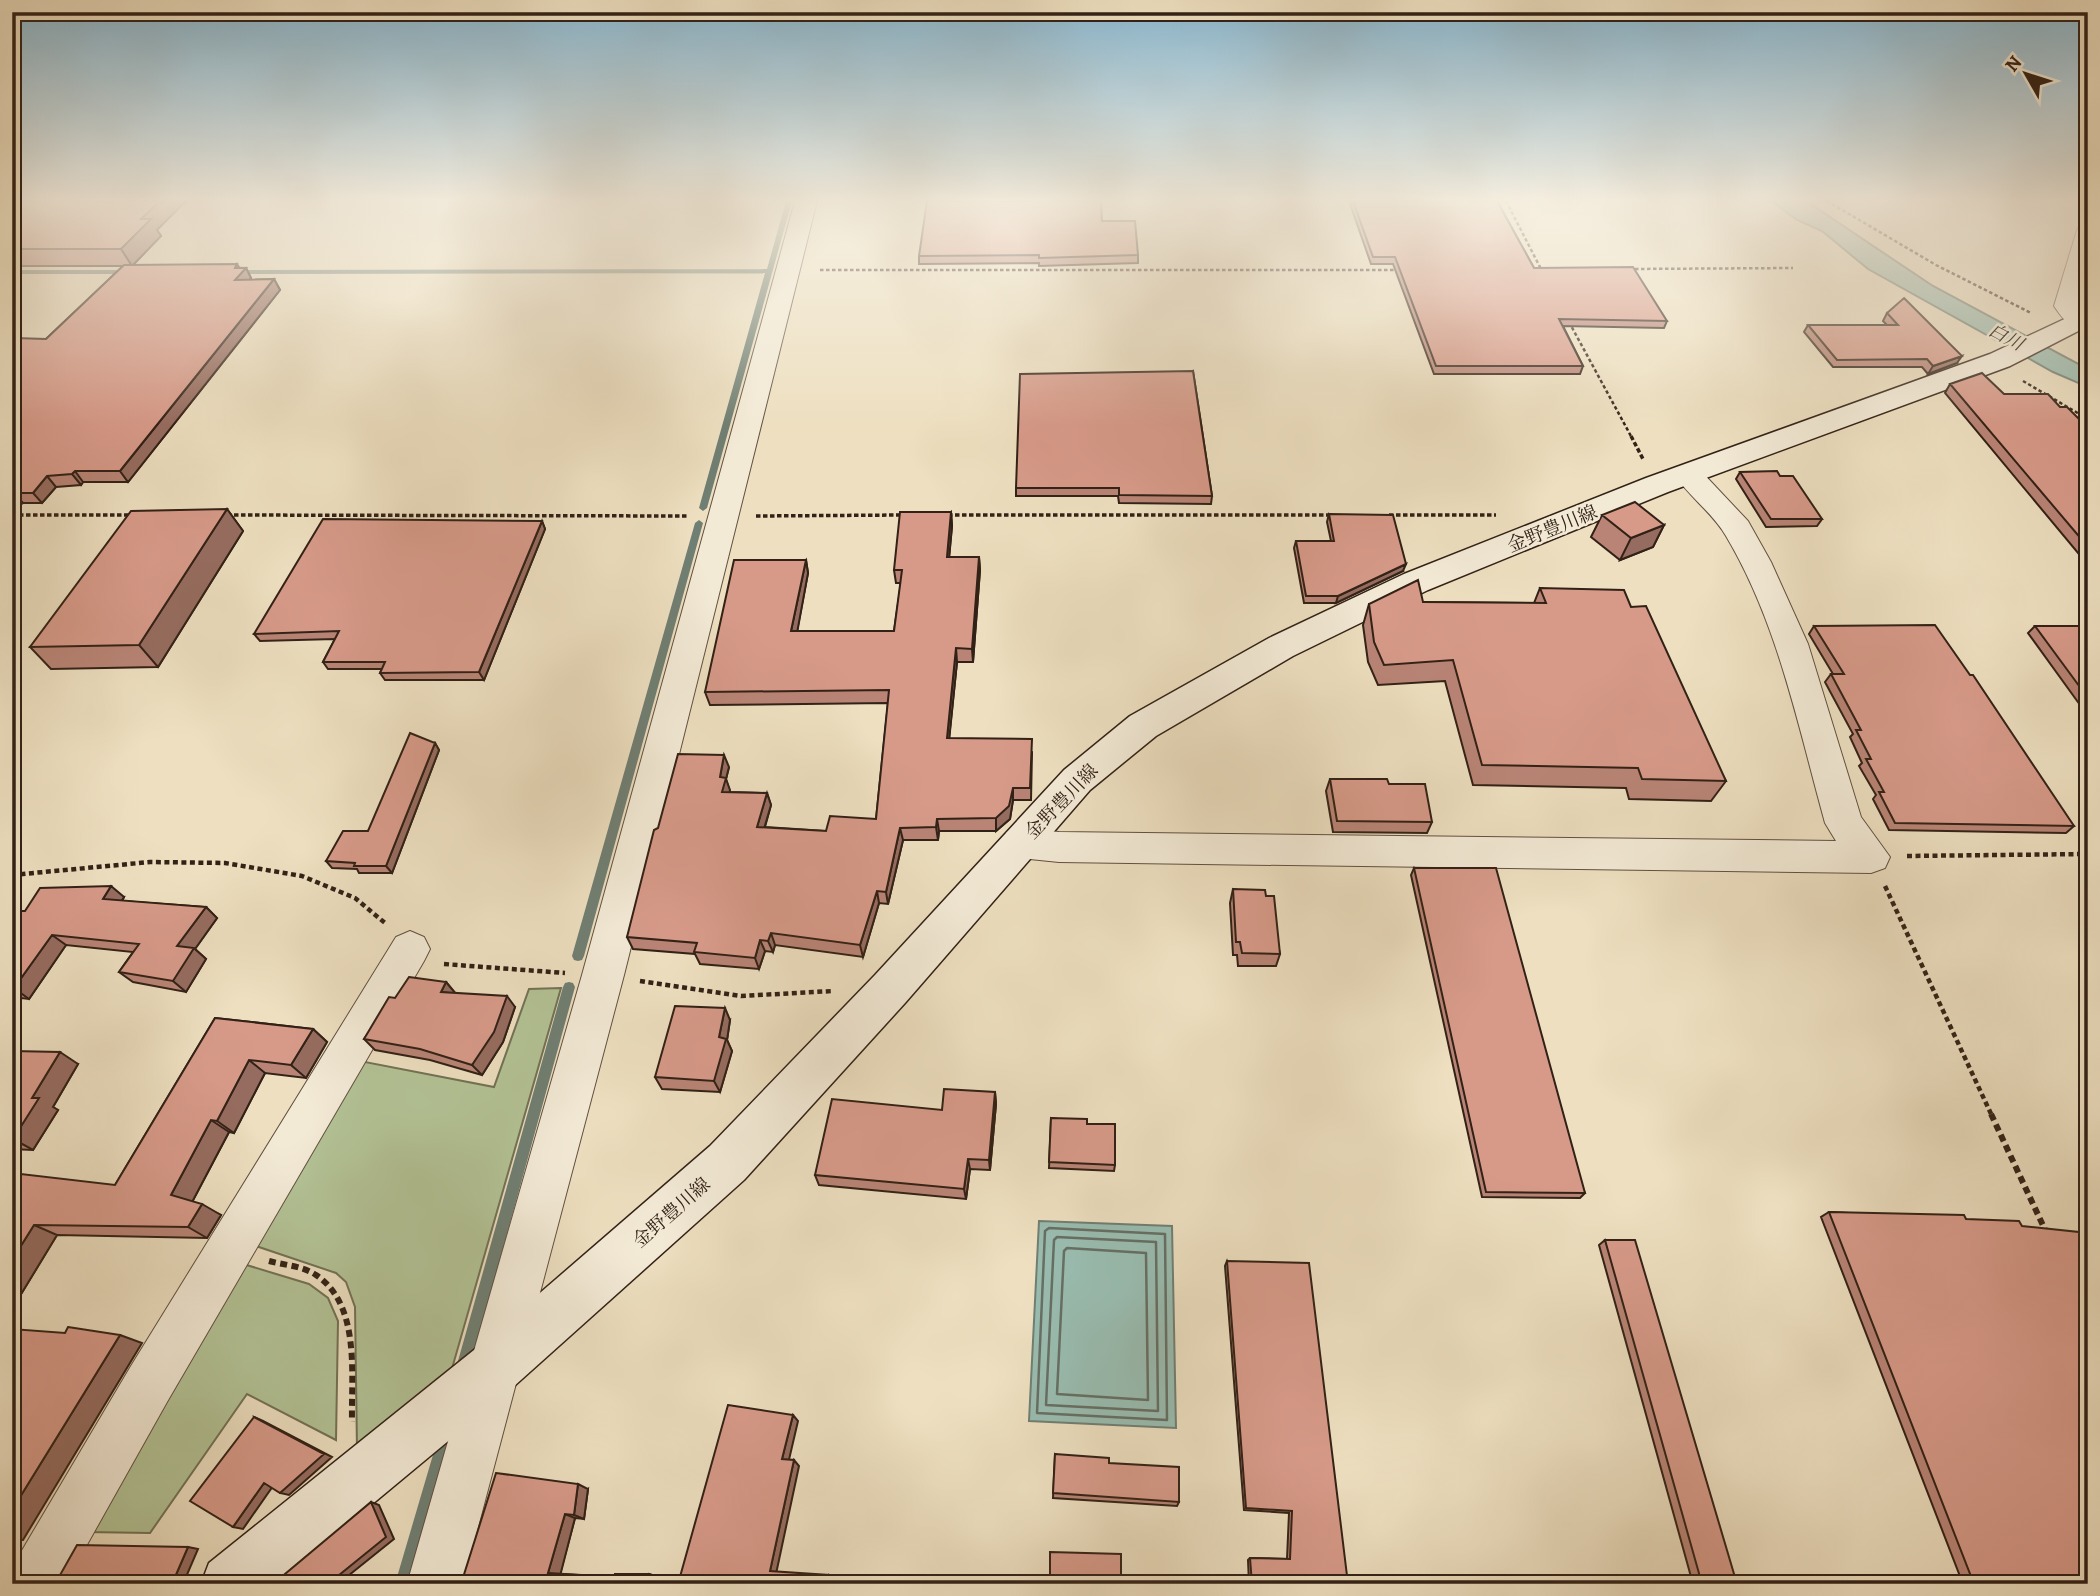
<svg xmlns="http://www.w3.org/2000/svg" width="2100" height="1596" font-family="Alegreya,'Noto Serif JP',serif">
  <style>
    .green { fill: #b3c396; stroke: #727256; stroke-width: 2 }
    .water { fill: #99bdb1; stroke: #707f73; stroke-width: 2 }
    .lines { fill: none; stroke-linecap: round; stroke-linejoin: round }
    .shore { stroke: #666f64; stroke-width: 2.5 }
    .stream { fill: #707f73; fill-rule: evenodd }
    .street-casing { stroke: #615040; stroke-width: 2 }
    .secondary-casing { stroke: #322116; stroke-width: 3 }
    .path-far3 { stroke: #322116; stroke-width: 2.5; stroke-dasharray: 3.5 2.5; stroke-linecap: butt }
    .path-far2 { stroke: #322116; stroke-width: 3.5; stroke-dasharray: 4.5 2.5; stroke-linecap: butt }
    .path-far1 { stroke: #322116; stroke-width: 4.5; stroke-dasharray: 5 3.5; stroke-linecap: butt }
    .path { stroke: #322116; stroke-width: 6; stroke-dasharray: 7 4.5; stroke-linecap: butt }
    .street { fill: #f3ead6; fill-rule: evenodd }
    .secondary { fill: #f3ead6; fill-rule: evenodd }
    .wall { fill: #b98476; stroke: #322116; stroke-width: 2 }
    .shaded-wall { fill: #966c60; stroke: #322116; stroke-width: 2 }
    .building { fill: #d79a89; stroke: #322116; stroke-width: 2 }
    .labels { text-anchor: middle; stroke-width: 5; stroke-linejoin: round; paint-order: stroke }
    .far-water-label { font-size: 18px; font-style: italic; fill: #515044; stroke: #f3ead6 }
    .street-label { font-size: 19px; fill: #322116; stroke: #f3ead6 }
  </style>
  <rect width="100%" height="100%" fill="#eddfc0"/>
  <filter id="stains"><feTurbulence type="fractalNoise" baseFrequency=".00286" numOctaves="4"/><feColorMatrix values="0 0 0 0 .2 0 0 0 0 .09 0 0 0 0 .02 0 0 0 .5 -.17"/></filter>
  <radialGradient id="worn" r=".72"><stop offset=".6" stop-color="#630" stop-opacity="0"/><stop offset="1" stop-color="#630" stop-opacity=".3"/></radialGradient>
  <path class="green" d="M561,988L451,1372L357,1449L355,1307L346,1282L336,1273L250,1244L355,1060L494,1087L529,989Z
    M240,1263L309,1284L328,1298L338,1321L336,1440L247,1394L150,1533L85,1532Z"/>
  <path class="water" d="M1771,201H1806L1933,286L2088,369V392L2081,384L2053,372L1868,269L1822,231L1797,220Z
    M1039,1221L1172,1226L1176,1428L1029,1421Z"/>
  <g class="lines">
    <path class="shore" d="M1049,1228L1165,1234L1167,1420L1037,1413L1045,1231Z
      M1057,1237L1156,1242L1158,1411L1046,1405L1054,1240Z
      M1067,1248L1146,1253L1148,1400L1057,1394L1064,1251Z"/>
    <path class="stream" d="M786,201H792L707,508L703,511L699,508L765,273L236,274L233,272L236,270L767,269Z
      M12,270H128L131,272L128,274H12Z
      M699,520L703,523L584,956L582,960L578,961L574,960L572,956L695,523Z
      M569,982L573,983L575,987L472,1361L470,1366L465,1368L460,1366L458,1361L563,987L565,983Z
      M443,1440L448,1443L451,1448L411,1584H395L435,1448L438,1443Z"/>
    <g class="street-casing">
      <path id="street" d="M795,201H817L624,975L463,1584H407L582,975Z
        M2088,223V272L2078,305L2088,316V324C2071,332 2063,319 2054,306L2077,230L2080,225Z
        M1689,466L1699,469L1748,521L1771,562L1808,644L1861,817L1890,857L1885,868L1871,873L1059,862L1020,858L1007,854L1001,843L1007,832L1020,828L1059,832L1836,841L1825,823C1798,726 1778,623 1726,536C1713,513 1689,497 1675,475L1679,469Z
        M410,931L424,937L430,949L424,961L167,1402L65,1584H12L14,1564L131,1366L396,937Z"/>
    </g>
    <g class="secondary-casing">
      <path id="secondary" d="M2088,308V326L2010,366L1668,492L1428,590L1293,656L1156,736L1090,790L905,1003L744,1180L512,1388L276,1584H201L209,1563L474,1350L710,1146L875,975L1064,770L1130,716L1269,638L1404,574L1646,478L1990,354Z"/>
    </g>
    <path class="path-far3" d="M1506,201L1542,271
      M1827,201L1936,265L2031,313
      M1629,269L1793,268
      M820,270H1400
      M1569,322L1632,438
      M2023,381L2088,419"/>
    <path class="path-far2" d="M1631,436L1643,459
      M12,515H131
      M227,515L688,516
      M948,515H1332
      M1389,515H1496
      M756,516L905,515"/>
    <path class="path-far1" d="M1907,856L2088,854
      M12,875L150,862L225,863L302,876L355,898L385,923
      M1885,886L1992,1116
      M444,964L565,973
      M640,981L741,996L833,991"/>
    <path class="path" d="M1991,1114L2047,1234
      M269,1261C284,1265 303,1266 316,1275C361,1305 351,1375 352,1422"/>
    <use href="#street" class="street"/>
    <use href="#secondary" class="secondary"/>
  </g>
  <path class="wall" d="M12,201L157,230L161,236L133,265L246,268L251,278L250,280L274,279L280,290L128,482H83L81,485L56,487L42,503H23L12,508V341L46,339L123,266H12Z
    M1349,201H1497L1534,268L1667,321L1664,328L1563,326L1583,366L1580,374H1434L1393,264H1371Z
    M1102,221L1138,255V263L1039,266V263L919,264V256Z
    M1887,313L1957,363L1928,374L1922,367H1833L1804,332L1808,325H1887L1883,321Z
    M1193,371L1212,496L1211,504L1119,503L1118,496H1016V488Z
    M1950,384L2004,394L2060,407L2079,419L2088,421V565L1945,393Z
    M1740,472L1780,476L1822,519L1817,526L1766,527L1736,479Z
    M227,509L243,531L158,667L51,669L30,647Z
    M951,512L952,526L949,557H979L980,570L973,662H957L949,739L1032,752L1031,800H1013L1010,819L996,831H939L938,840H903L888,904L879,903L863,957L775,945L773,952L765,951L759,969L700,964L695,954L633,949L627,937L729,767L726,779L730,792L767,793L771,805L765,827L826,831L876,819L888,703L710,705L705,692L806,560L808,573L797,631H894L901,583H896L894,570Z
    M1329,514L1403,571L1336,603H1304L1294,548L1296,541H1331L1327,522Z
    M1602,515L1664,525L1653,547L1620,560L1591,537Z
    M542,521L545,529L484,680H385L380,673L382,669H328L323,662L335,639L260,641L254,634Z
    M1540,588L1631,607L1726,781L1711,801L1629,799L1626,788L1473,785L1445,681L1378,685L1368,662L1363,625L1369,604L1423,602L1534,603Z
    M1814,626L2074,826L2066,833L1889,830L1873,799L1876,795L1859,766L1862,763L1850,737L1853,734L1825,682L1831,674H1833L1809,634Z
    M2035,626H2088V716L2028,633Z
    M435,743L439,750L392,873H359L357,869L332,868L326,861L368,831Z
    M1330,779L1389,784L1432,822L1427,833L1333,832L1326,791Z
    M1414,868L1585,1193L1580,1198L1482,1197L1411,875Z
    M2088,871V885L2081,876Z
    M1233,889L1266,896L1280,954L1276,966H1238L1237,955H1233L1230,903Z
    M124,897L122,901L206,907L217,918L195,949L206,959L186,992L133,982L119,972L133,952L66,945L29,999L21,998L16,1005H12V911H25Z
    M446,982L455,993L515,1007L503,1042L482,1075L430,1060L375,1050L364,1039L395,998Z
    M215,1018L313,1029L327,1042L306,1078L265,1073L234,1133L229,1132L192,1202L221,1215L207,1238L57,1235L12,1309V1187L115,1185Z
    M730,1020L727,1040L732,1051L720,1092L662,1089L655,1077Z
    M12,1051L78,1064L53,1107L58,1110L33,1150L12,1149Z
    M995,1092L996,1104L990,1170L970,1169L966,1199L819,1185L815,1175L942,1110Z
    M1051,1118L1087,1124L1115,1165L1114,1171L1049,1168Z
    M1829,1212L1966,1219L2080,1350L2088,1584H1963L1821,1217Z
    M1605,1240L1737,1584H1693L1599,1245Z
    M1227,1261L1348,1584H1249L1248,1560L1250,1558L1287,1559L1289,1513L1244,1510L1225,1266Z
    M1055,1454L1179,1502L1177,1506L1053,1498Z
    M588,1489L584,1519L575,1518L560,1574L615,1577L649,1574L658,1577L657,1584H461Z"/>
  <path class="shaded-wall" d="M160,201H186L157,230L161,236L132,266L121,249L141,219Z
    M237,264L242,272L246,268L251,278L241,290L235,280V268Z
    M274,279L280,290L128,482L120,471Z
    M1962,356L1957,363L1928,374L1933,366Z
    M75,471L83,482L81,485L72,474Z
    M47,476L56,487L42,503L33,493Z
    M12,493H14L23,503L12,508Z
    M227,509L243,531L158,667L139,645Z
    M951,512L952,526L948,571L947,557Z
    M542,521L545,529L484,680L479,672Z
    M1664,525L1653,547L1620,560L1631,538Z
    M979,557L980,570L973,662L972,649Z
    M806,560L808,573L795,644L791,631Z
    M1406,564L1403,571L1336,603L1338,596Z
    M956,648L957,662L948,751L947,738Z
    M435,743L439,750L392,873L386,866Z
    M724,755L729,767L726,779L730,790L727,805L722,792L720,777Z
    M1013,788V800L1010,819L996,831V818Z
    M767,793L771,805L761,839L757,827Z
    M937,819L939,831L938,840L936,827Z
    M900,828L903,840L888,904L886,892Z
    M111,886L124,897L116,910L103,899Z
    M877,891L879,903L863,957L860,945Z
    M206,907L217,918L195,949L206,959L186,992L173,981L177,946Z
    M771,933L775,945L773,952L768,941Z
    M52,935L66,945L29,999L14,988Z
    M760,940L765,951L759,969L755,958Z
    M446,982L456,994L441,992Z
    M12,992L21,998L16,1005L12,1002Z
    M507,996L515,1007L503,1042L482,1075L472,1065Z
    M725,1008L730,1020L727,1040L732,1051L720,1092L714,1081L719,1037Z
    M313,1029L327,1042L306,1078L291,1065Z
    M60,1052L78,1064L53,1107L58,1110L33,1150L13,1139L32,1098Z
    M249,1060L265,1073L234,1133L217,1121Z
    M995,1092L996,1104L990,1170L989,1160Z
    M211,1120L229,1132L190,1206L171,1195Z
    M968,1159L970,1169L966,1199L964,1189Z
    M202,1204L221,1215L207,1238L188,1227Z
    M34,1225L57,1235L12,1309V1260Z
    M120,1335L142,1343L23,1540L12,1539V1510Z
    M793,1415L798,1421L788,1464L782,1459Z
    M254,1417L263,1421L332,1457L289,1495L280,1493Z
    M794,1460L799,1466L776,1574L770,1571Z
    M264,1483L273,1486L243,1529L233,1527Z
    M578,1484L588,1489L584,1519L574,1515Z
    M371,1502L379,1505L394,1539L338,1584H328Z
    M565,1514L575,1518L560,1576L548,1573Z
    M188,1547L198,1549L183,1584H172Z
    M649,1574L658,1577L657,1584H648Z
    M829,1575L834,1578L833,1584L828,1583Z"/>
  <path class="building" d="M12,201H160L141,219H151L121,249H12Z
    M927,201H1101L1102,221H1135L1138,255L1039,258V255L919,256Z
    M1353,201H1497L1534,268L1633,267L1667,321L1559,319L1583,366H1436L1395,257H1373Z
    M237,264L235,268H246L235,280L274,279L120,471H75L72,474L47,476L33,493H12V373L15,370H12V341L15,338L46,339L124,265Z
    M1904,298L1962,356L1933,366L1927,359L1837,360L1808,325H1898L1887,313Z
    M1193,371L1212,496L1119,495V488H1016L1020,374Z
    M1982,373L2004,394H2048L2060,407H2067L2079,419H2087L2088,421V547L1950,384Z
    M1777,471L1780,476H1793L1822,519H1771L1740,472Z
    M1635,502L1664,525L1631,538L1602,515Z
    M227,509L139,645L30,647L131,511Z
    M900,512H951L947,557H979L972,649L956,648L947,738L1032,739L1030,788H1013L1009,806L996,818L937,819L936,827L900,828L886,892L877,891L860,945L771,933L768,941L760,940L755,958L694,952L697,943L627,937L654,830L658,828L678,754L724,755L720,777L726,778L722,792L767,793L757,827L826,831L830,816L876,819L889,690L705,692L734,560H806L791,631H894L902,570H894Z
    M1329,514L1393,515L1406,564L1338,596H1306L1296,541H1334Z
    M323,519L542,521L479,672L380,673L385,662H323L339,631L254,634Z
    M1418,580L1423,602L1546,603L1540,588L1624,590L1631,607L1646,606L1726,781L1642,779L1638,768L1482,765L1453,660L1384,665L1374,642L1369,604Z
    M1935,625L1970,675H1973L2074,826L1895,823L1879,792H1884L1866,759H1871L1856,730H1861L1831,674H1844L1814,626Z
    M2035,626H2088V698Z
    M410,733L435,743L386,866H354L355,863L326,861L343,831H368Z
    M1330,779H1387L1389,784H1425L1432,822L1337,821Z
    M1414,868H1496L1585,1193L1486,1192Z
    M111,886L103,899L206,907L177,946L194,948L173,981L119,972L139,944L52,935L14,988H12V911H25L40,888Z
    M1233,889L1265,890L1266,896H1274L1280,954L1242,953L1240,942H1236Z
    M409,977L446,982L441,992L507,996L494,1032L472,1065L420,1049L364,1039L389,997L395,998Z
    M675,1006L725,1008L719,1037L726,1039L714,1081L655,1077Z
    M215,1018L313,1029L291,1065L249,1060L217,1121L211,1120L171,1195L202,1204L188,1227L34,1225L12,1260V1187L21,1174L115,1185Z
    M12,1051L60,1052L32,1098H39L13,1139H12Z
    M944,1089L995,1092L989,1160L968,1159L964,1189L815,1175L832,1099L942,1110Z
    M1051,1118L1087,1119V1124H1115V1165L1049,1162Z
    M1829,1212L1964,1215L1966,1219L2019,1221L2022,1226L2088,1233V1347L2080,1350L2088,1367V1584H1974Z
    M1605,1240H1635L1737,1584H1702Z
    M1227,1261L1309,1263L1348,1584H1252L1250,1558L1290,1559L1292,1511L1246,1508Z
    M68,1327L120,1335L12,1510V1329L65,1333Z
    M728,1405L793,1415L782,1459L794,1460L770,1571L829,1575L828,1583L835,1584H678Z
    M254,1417L324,1454L280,1493L264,1483L233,1527L190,1501Z
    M1055,1454L1109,1458V1463L1179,1467V1502L1053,1493Z
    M496,1473L578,1484L574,1515L565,1514L548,1573L615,1577V1574H649L648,1584H461Z
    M371,1502L386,1537L328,1584H273Z
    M77,1545L188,1547L172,1584H55Z
    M1050,1552L1121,1554V1584H1050Z"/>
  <linearGradient id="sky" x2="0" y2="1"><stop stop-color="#88b8d2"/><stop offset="0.47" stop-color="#f7f1e3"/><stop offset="1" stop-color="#f7f1e3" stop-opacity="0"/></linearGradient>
  <rect width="2100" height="425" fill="url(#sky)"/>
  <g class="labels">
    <g class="far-water-label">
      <text transform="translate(2006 337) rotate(28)" y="6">白川</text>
    </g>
    <g class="street-label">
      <text transform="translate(1552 528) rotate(-22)" y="7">金野豊川線</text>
      <text transform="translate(1061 801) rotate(-46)" y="7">金野豊川線</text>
      <text transform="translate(671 1212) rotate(-41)" y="7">金野豊川線</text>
    </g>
  </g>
  <rect width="2100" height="1596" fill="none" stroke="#eddfc0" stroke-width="42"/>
  <rect x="14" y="14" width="2072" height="1568" fill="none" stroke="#322116" stroke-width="3.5"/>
  <rect x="21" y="21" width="2058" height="1554" fill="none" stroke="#322116" stroke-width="2"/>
  <g transform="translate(2026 74) rotate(309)" stroke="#f3ead6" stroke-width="5" paint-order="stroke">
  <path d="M0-5L12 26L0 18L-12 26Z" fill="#322116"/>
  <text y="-10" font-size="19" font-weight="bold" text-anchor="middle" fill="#322116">N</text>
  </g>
  <rect width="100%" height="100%" filter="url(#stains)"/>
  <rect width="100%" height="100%" fill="url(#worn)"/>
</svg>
